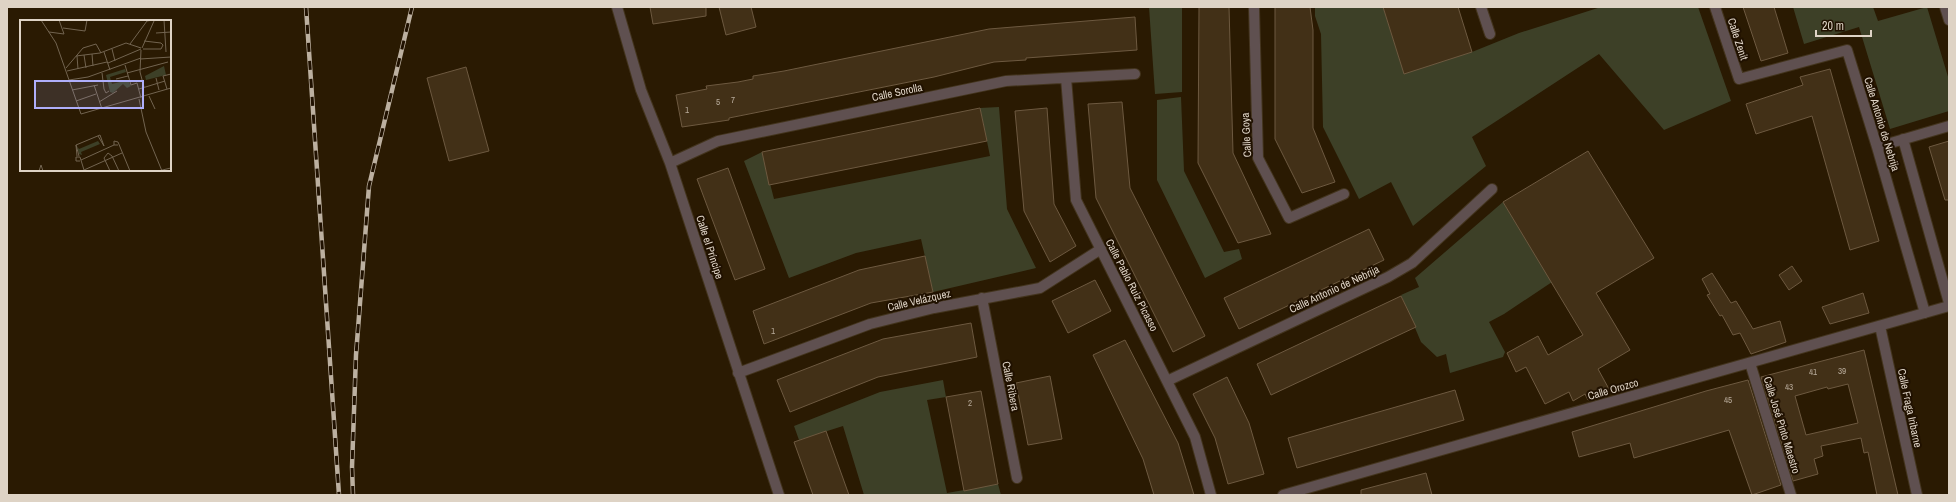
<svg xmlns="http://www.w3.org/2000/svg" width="1956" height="502" font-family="'Archivo Narrow',sans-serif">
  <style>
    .green { fill: #3d4027 }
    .building { fill: #423017; stroke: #6d5940; fill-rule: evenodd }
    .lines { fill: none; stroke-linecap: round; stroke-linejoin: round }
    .minor-casing { stroke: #43341d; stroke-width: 12 }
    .minor { stroke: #5f5050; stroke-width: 10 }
    .rail-casing { stroke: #bcb0a0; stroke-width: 4.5 }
    .rail { stroke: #201100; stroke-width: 3; stroke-dasharray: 9; stroke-linecap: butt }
    .labels { text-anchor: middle; stroke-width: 4; stroke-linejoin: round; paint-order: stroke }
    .number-label { font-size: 9px; fill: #b7aa9a }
    .street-label { font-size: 11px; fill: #ded3c5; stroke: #201100 }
    .inset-road { fill: none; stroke: #726450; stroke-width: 1 }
    .view { fill: #afaefa; fill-opacity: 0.15; stroke: #afaefa; stroke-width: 2 }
    .inset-edge { fill: none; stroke: #ded3c5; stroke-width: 2 }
  </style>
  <rect width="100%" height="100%" fill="#2a1a02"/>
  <path class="green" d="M1149,7H1182V92L1155,94Z
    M1315,7H1383L1404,73L1472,52L1519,33L1601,7H1698L1731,101L1664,130L1599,54L1472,137L1486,166L1413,226L1391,182L1359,199L1323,127L1321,34L1315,16Z
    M1793,7H1873L1878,21L1927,7L1949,80V111L1890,129L1859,27L1804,44Z
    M1181,97L1184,171L1224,252L1239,249L1242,259L1205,278L1157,180V100Z
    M999,107L1007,209L1036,268L933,292L921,239L856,253L789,278L744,161L762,152L774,199L990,156L980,108Z
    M1503,202L1552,282L1504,314L1489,322L1505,352L1503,357L1450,373L1446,354L1437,357L1421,342L1401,295L1419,287L1415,278Z
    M943,380L946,397L927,400L947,493L998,484L1001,495H864L843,426L799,440L794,426L880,392Z"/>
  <path class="building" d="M650,7H706V16L653,24Z
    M719,7H751L756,27L726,35Z
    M1199,7H1229L1233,153L1271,234L1238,243L1198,163Z
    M1275,7H1310L1313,30V128L1335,182L1302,193L1275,139Z
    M1383,7H1458L1472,52L1404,74Z
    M1743,7H1774L1788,53L1761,61Z
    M1135,17L1137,50L1026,58V60L994,62L934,77L729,118V120L682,127L676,95L707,89L706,86L738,82L753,79V76L784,71L989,29Z
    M466,67L489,151L449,161L427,78Z
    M1830,69L1879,241L1850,250L1812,116L1756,134L1746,104L1803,85L1800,77Z
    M1122,102L1130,188L1205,336L1173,352L1096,198L1088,104Z
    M980,108L987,141L769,185L762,152Z
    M1047,108L1054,204L1076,246L1050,262L1024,211L1015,111Z
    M1949,141V200H1945L1929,147Z
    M1588,151L1654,258L1596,293L1630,350L1598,369L1609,389L1588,400L1585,394L1573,401L1569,392L1545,404L1526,367L1516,372L1507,353L1538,336L1548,355L1583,335L1503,202Z
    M728,168L765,269L735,280L697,179Z
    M1369,229L1384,260L1239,329L1224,298Z
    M925,256L933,292L871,303L764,344L753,311L859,270Z
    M1792,266L1802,281L1789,290L1779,275Z
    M1712,273L1731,303L1736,301L1753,329L1780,321L1786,342L1751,354L1740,333L1733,335L1722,315L1720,316L1707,295L1710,294L1702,279Z
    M1095,280L1111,311L1068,333L1052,301Z
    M1863,293L1869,313L1830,324L1822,307Z
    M1401,296L1416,327L1271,395L1257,364Z
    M971,323L977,357L878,377L790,412L777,380L883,339Z
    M1125,340L1178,443L1194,495H1154L1143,459L1093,355Z
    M1864,350L1898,495H1877L1868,452L1864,453L1861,438L1821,446L1823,456L1814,459L1818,474L1793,481L1761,377ZM1848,384L1858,423L1806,435L1795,396L1827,387L1828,389Z
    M1050,376L1062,439L1028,445L1016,383Z
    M1227,377L1249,423L1264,474L1228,484L1215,438L1193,394Z
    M1748,380L1781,485L1752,495L1729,430L1634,458L1630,443L1579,457L1572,432L1706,391Z
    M1455,390L1464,420L1297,468L1288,438Z
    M981,391L998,484L964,491L946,397Z
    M826,431L849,495H813L794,442Z
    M1426,473L1432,495H1361V490Z"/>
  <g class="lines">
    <g class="minor-casing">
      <path id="minor" d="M617,7L641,90L670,163L779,495
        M1254,7L1258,158L1289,218L1344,194
        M1481,7L1490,34
        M1715,7L1739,79L1847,50L1877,147L1925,313
        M1945,7L1949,20
        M1066,78L1076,200L1195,437L1211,495
        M1903,139L1949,303
        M1877,147L1949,126
        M670,163L718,141L1006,81L1135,74
        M982,298L1017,478
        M1880,326L1917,495
        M1750,363L1791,495
        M738,373L870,324L934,308L1040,288L1101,249
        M1167,381L1388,277L1412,263L1492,189
        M1283,495L1949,306"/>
    </g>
    <use href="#minor" class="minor"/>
    <g class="rail-casing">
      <path id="rail" d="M306,7L339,495
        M353,495L352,467L356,355L369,186L412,7"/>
    </g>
    <use href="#rail" class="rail"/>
  </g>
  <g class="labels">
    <g class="number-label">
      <text x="733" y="103">7</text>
      <text x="718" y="105">5</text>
      <text x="687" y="113">1</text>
      <text x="773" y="334">1</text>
      <text x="1842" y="374">39</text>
      <text x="1813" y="375">41</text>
      <text x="1789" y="390">43</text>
      <text x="1728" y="403">45</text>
      <text x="970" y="406">2</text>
    </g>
    <g class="street-label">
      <text transform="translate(1738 39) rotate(72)" y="4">Calle Zenit</text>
      <text transform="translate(897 92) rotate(-12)" y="4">Calle Sorolla</text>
      <text transform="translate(1882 124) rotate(73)" y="4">Calle Antonio de Nebrija</text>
      <text transform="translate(1246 135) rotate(-93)" y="4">Calle Goya</text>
      <text transform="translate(710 247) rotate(72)" y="4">Calle el Príncipe</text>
      <text transform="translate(1132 285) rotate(63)" y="4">Calle Pablo Ruiz Picasso</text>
      <text transform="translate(1334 289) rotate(-25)" y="4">Calle Antonio de Nebrija</text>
      <text transform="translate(919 300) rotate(-13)" y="4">Calle Velázquez</text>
      <text transform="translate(1011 386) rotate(79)" y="4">Calle Ribera</text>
      <text transform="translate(1613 389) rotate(-16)" y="4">Calle Orozco</text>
      <text transform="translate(1910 408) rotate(78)" y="4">Calle Fraga Iribarne</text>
      <text transform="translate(1782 425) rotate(73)" y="4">Calle José Pinto Maestro</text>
    </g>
  </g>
  <g transform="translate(20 20)">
    <rect width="151" height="151" fill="#2a1a02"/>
    <path d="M144,46L146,55L126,60L125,56ZM105,49L106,52L90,57L92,64L108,60L111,66L107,68L103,64L93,73L90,72L86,55ZM78,121L80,124L61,132L62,135L59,134L57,126L59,129Z" fill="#3d4027"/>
    <path class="inset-road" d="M21,0L36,23L61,94L151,68M144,0L146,32M43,8L65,11L67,0M29,12L44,14L39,0M136,13L151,12M110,24L127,1L133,0M122,28L134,1M92,29L95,41M123,29H141L143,25L141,23L124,21M121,30L120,52L124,67M84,32L90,50M72,34L73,46M64,35L66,48M56,36L80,33L106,23L121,28M57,36L58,49M120,39L151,37M88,43L121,29M105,45L111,65L117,63L121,78M46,48L63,28L76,24L81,33M47,51L87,42M82,53L84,69L86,73L89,71M107,53L148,42M136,58L139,70M96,59L108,56M49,60L68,57L121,38M74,65L82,89M119,69L145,61M147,69L143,56L151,54M52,70L78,65M129,76L135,89M119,79L126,112L142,151M56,81L76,74M79,82L97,71M56,125L80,115L84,126L78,116M98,125H94V121L98,122L110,151M57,136L56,125L59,136M61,140L94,125M60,141H56V137H60L64,150M64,150L102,133M19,151L21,145L23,151M90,151L84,138L88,133L92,136L99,151M138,151L151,148"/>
    <path class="view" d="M15,61H123V88H15Z"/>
    <rect width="151" height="151" class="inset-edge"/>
  </g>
  <rect width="1956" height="502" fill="none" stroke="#ded3c5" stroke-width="16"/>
  <path d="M1816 30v6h55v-6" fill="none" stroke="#ded3c5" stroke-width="2"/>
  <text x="1822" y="30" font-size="12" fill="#ded3c5" stroke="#201100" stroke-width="3" paint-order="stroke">20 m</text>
</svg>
